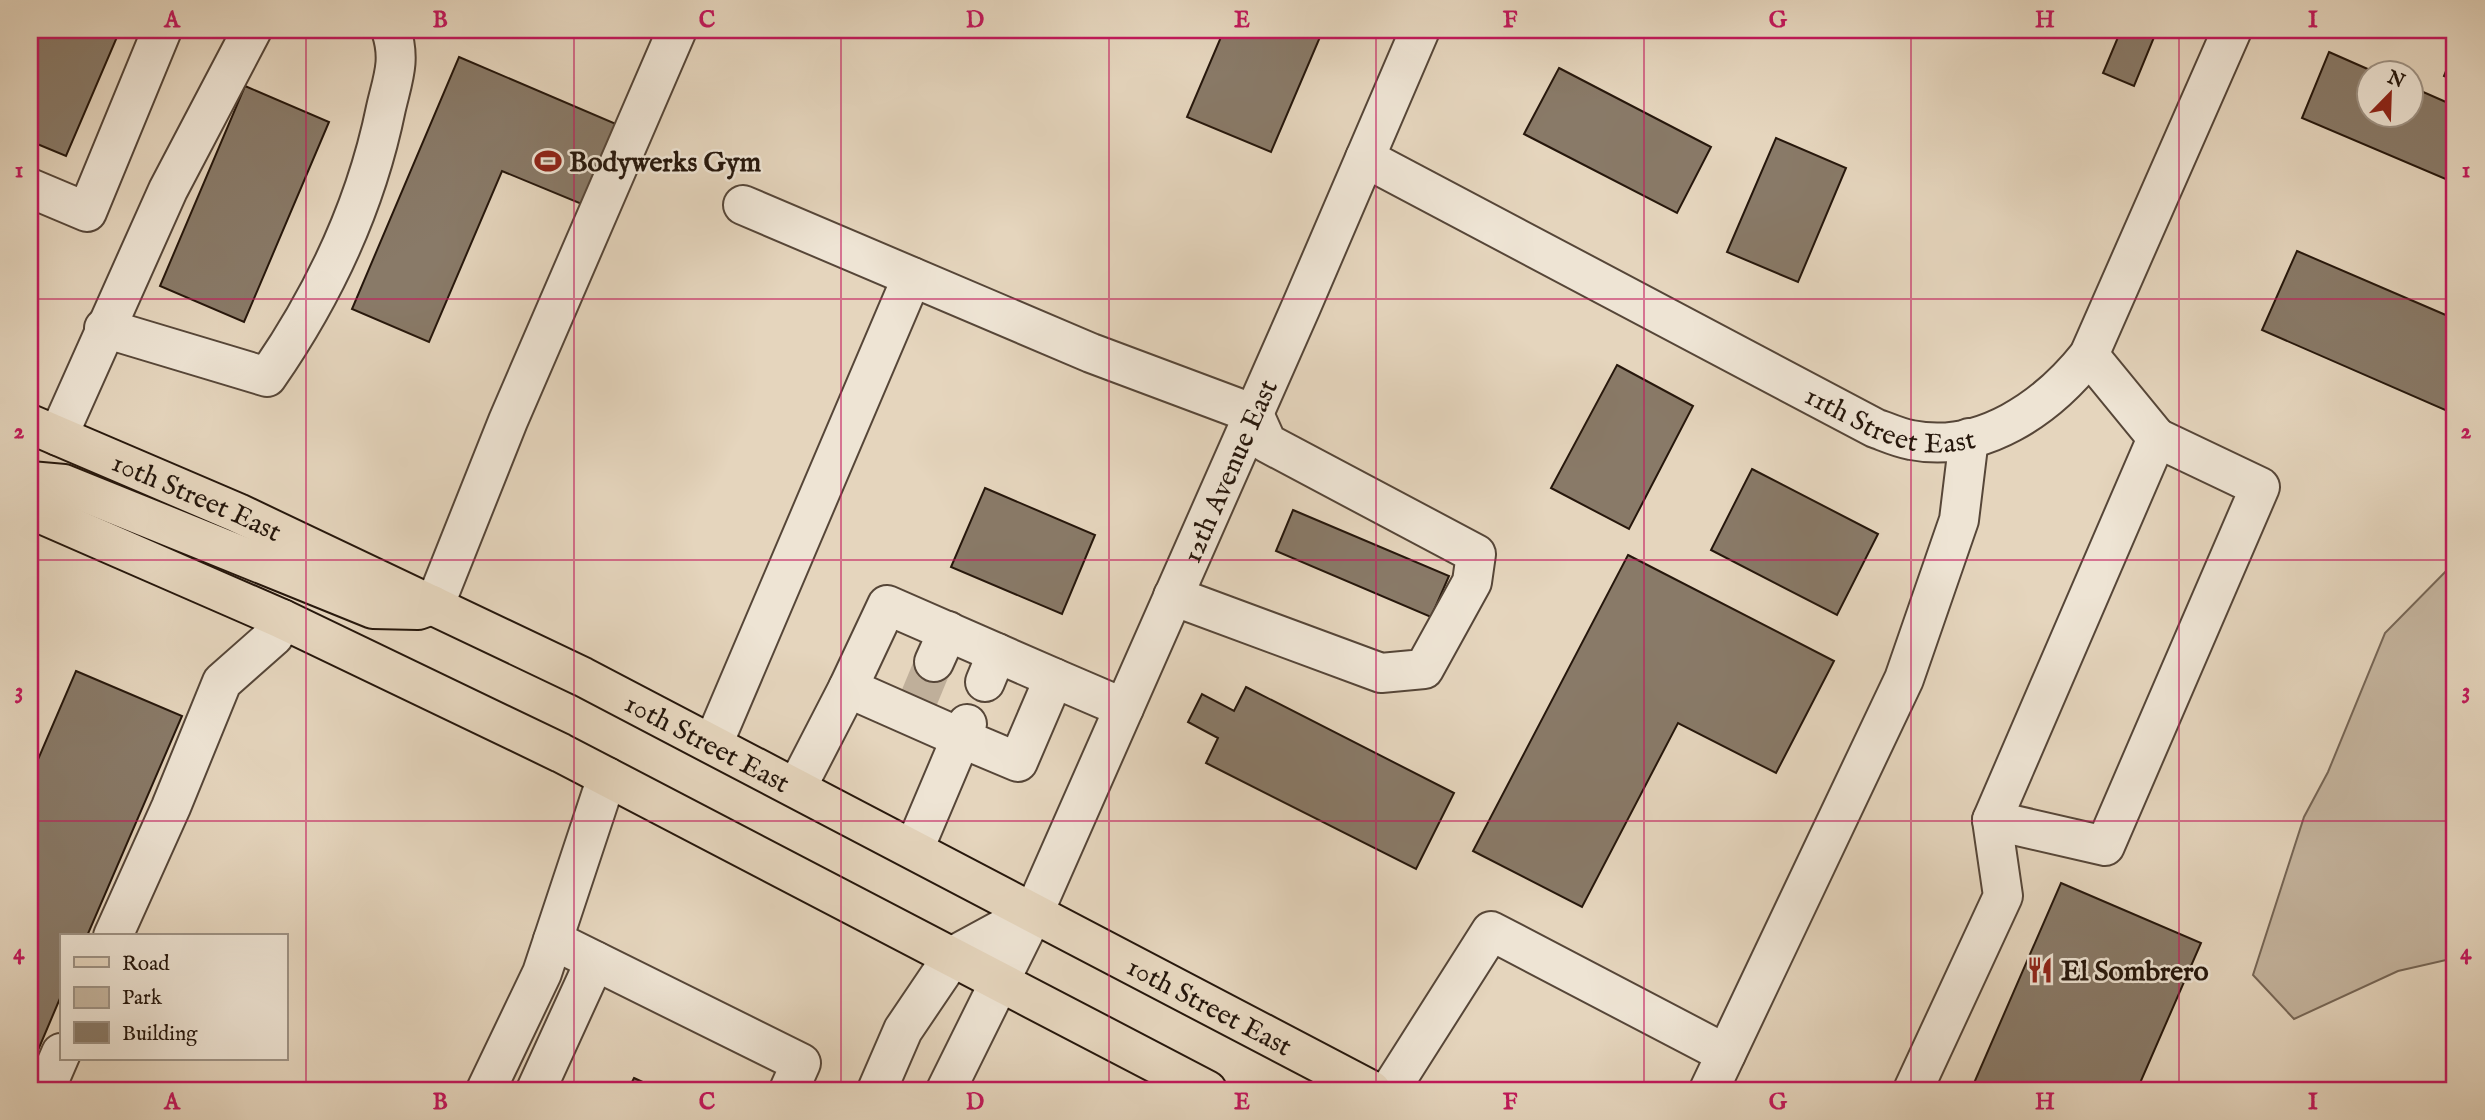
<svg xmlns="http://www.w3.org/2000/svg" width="2485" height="1120" font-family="'IM FELL English',serif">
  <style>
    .green { fill: #c5b59f; stroke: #766656; stroke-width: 2 }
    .building { fill: #897a68; stroke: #26170c; stroke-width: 2 }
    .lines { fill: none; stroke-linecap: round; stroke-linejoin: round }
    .minor-tunnel { stroke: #bfaf9a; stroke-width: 38; stroke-dasharray: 38 19; stroke-linecap: butt }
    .minor-casing { stroke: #564638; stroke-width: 42 }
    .major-casing { stroke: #26170c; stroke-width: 42 }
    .minor { stroke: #eee4d4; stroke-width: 38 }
    .major { stroke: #e5d5bd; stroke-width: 38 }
    .grid { fill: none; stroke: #c2185b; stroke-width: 2; stroke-opacity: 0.55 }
    .labels { text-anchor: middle; stroke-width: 5; stroke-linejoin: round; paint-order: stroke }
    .poi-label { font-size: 28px; font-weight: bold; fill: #26170c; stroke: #eee4d4; text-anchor: start }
    .street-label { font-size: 28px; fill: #26170c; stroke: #eee4d4 }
    .neatline { fill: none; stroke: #c2185b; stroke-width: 2.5 }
    .grid-label { font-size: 23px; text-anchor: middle; font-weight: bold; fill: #c2185b }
  </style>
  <rect width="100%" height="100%" fill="#e5d5bd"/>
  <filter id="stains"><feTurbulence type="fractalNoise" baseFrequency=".00286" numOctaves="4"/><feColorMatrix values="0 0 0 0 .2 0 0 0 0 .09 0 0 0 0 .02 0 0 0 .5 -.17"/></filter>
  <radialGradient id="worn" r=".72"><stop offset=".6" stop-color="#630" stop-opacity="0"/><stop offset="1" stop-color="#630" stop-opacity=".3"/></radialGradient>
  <path class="green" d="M2455,562V958L2398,971L2294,1019L2253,975L2304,817L2328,772L2385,633Z"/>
  <path class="building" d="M30,30H120L66,156L30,141Z
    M1224,30H1323L1271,152L1187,117Z
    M2121,30H2157L2134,86L2103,73Z
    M2455,49V81L2444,76Z
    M2329,52L2379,74H2370V116H2412V87L2455,106V183L2302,118Z
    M459,57L623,127L589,207L502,171L429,342L352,309Z
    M1559,68L1711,147L1677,213L1524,134Z
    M245,86L329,122L244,322L160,286Z
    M1776,138L1846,168L1798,282L1727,252Z
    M2297,251L2455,319V405L2452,413L2262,330Z
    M1617,365L1693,406L1629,529L1551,488Z
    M1752,469L1878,534L1837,615L1711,550Z
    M985,488L1095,535L1062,614L951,567Z
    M1293,510L1449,576L1431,617L1276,551Z
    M1628,555L1834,661L1776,773L1678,723L1582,907L1473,851Z
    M76,671L182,716L87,936H61V996L30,1069V778Z
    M1246,687L1454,793L1416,869L1206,763L1218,738L1188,722L1202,694L1234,711Z
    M2061,883L2201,943L2137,1090H1971Z
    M634,1078L660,1090H628Z"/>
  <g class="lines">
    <path class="minor-tunnel" d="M917,703L934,662"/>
    <g class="minor-casing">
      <g id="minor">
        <path id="s1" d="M1365,158L1875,428C1886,432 1899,438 1911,440C1982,454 2047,408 2089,355L2232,30"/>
        <path d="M30,188L87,212L162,30"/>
        <path d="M743,205L1091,353L1254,414L1267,443L1476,554L1472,582L1424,669L1381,673L1173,596"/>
        <path d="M104,328L267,377C324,295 366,206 386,108C393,78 401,60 391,30"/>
        <path d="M58,436L168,190L252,30"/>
        <path d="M435,604L508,421L677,30"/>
        <path d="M934,662L948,631"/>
        <path d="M985,682L997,653"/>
        <path d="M848,688L887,605L1054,678"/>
        <path d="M967,724L961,738L1018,762L1054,678L1124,708"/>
        <path d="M713,744L912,277"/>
        <path d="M797,787L848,688L961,738L914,849"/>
        <path d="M1992,820L2105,846L2260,487L2157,438"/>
        <path d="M113,936L171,807L222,682L274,636L282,619"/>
        <path d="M553,940L801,1063L789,1090"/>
        <path d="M45,1090L61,1053"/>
        <path d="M486,1090L542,973L607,777"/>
        <path d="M536,1090L595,961"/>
        <path d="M877,1090L903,1030L953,956L1034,912"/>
        <path id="s2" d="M946,1090L1034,912L1301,307L1420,30"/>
        <path d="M1390,1090L1491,931L1726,1054"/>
        <path d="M1709,1090L1904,679L1959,520L1969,438"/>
        <path d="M1913,1090L2003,896L1992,820L2157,438L2089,355"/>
      </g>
    </g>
    <g class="major-casing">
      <g id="major">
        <path id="s3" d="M30,424L238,513L583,677L1371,1090"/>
        <path d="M30,481L64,484L373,609L418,610L432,605"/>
        <path d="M30,509L282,619L561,753L1207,1090"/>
      </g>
    </g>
    <use href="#minor" class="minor"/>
    <use href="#major" class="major"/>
  </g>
  <path class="grid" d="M306,30V1090M574,30V1090M841,30V1090M1109,30V1090M1376,30V1090M1644,30V1090M1911,30V1090M2179,30V1090M30,299H2455M30,560H2455M30,821H2455"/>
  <defs>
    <g id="stadium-bare" transform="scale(2.1)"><path d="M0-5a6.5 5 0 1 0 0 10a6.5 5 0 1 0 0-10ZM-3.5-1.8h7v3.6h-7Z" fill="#8f2418" stroke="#eee4d4" stroke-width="2.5" paint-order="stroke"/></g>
    <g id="restaurant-bare" transform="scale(2.1)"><path d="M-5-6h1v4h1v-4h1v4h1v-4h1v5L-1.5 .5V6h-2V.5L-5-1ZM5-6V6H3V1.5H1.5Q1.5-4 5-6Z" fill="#8f2418" stroke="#eee4d4" stroke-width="2.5" paint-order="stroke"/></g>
  </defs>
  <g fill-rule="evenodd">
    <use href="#stadium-bare" x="548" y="161"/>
    <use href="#restaurant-bare" x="2040" y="970"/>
  </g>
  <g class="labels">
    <g class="poi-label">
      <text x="569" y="171">Bodywerks Gym</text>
      <text x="2061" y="980">El Sombrero</text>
    </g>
    <g class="street-label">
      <text dy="10" stroke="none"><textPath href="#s1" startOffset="590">11th Street East</textPath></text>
      <text dy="10" stroke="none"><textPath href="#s2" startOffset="681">12th Avenue East</textPath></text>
      <text dy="10" stroke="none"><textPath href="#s3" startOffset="182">10th Street East</textPath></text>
      <text dy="10" stroke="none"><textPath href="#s3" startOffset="749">10th Street East</textPath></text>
      <text dy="10" stroke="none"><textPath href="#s3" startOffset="1316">10th Street East</textPath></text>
    </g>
  </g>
  <rect width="2485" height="1120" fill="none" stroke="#e5d5bd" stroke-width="77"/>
  <rect x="60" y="934" width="228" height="126" fill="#eee4d4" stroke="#9e9284" stroke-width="2"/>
  <rect x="74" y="957" width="35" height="10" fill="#e5d5bd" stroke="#9e9284" stroke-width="2"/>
  <text x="122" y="970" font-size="21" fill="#26170c">Road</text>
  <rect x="74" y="987" width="35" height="21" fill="#c5b59f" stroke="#9e9284" stroke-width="2"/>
  <text x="122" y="1004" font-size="21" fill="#26170c">Park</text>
  <rect x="74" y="1022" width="35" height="21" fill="#897a68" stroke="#9e9284" stroke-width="2"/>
  <text x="122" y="1040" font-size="21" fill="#26170c">Building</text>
  <g transform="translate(2390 94) rotate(23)"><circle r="33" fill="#eee4d4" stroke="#9e9284" stroke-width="2"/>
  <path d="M0-5L12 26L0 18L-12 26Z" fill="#8f2418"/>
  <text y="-10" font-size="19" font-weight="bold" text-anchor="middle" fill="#26170c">N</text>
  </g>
  <rect x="38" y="38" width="2408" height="1044" class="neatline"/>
  <g class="grid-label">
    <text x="172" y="27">A</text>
    <text x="440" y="27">B</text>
    <text x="707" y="27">C</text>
    <text x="975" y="27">D</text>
    <text x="1242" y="27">E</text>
    <text x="1510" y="27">F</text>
    <text x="1778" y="27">G</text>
    <text x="2045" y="27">H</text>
    <text x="2313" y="27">I</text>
    <text x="19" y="177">1</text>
    <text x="2466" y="177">1</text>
    <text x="19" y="438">2</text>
    <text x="2466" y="438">2</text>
    <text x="19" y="698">3</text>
    <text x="2466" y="698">3</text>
    <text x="19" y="959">4</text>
    <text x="2466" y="959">4</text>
    <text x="172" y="1109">A</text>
    <text x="440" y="1109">B</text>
    <text x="707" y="1109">C</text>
    <text x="975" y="1109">D</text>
    <text x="1242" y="1109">E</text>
    <text x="1510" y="1109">F</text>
    <text x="1778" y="1109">G</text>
    <text x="2045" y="1109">H</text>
    <text x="2313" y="1109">I</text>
  </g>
  <rect width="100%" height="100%" filter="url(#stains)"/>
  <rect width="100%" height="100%" fill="url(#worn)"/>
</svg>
